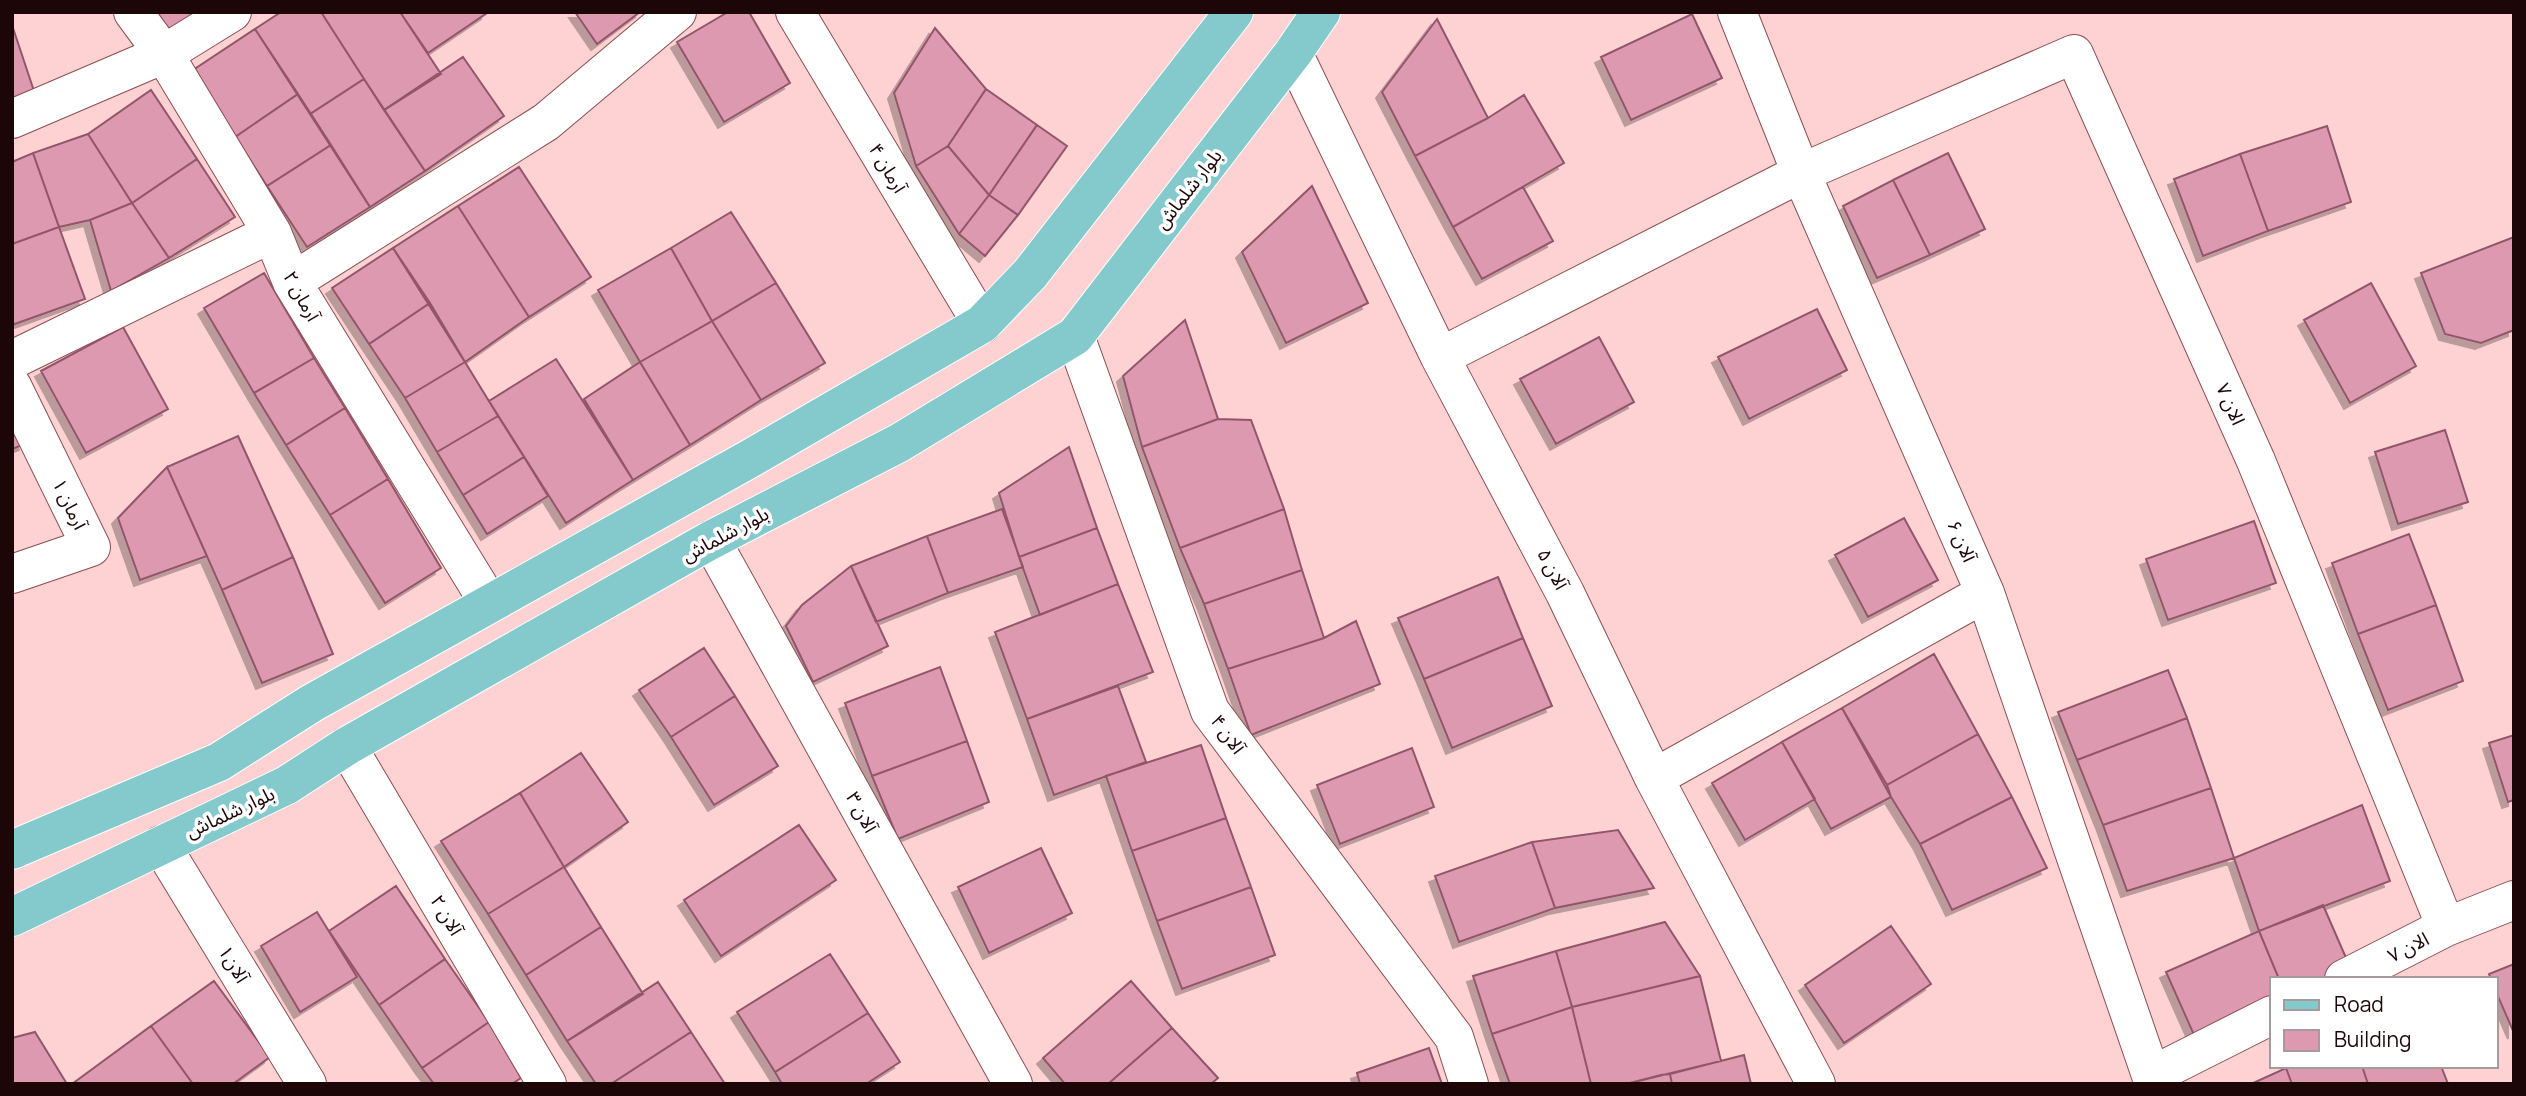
<svg xmlns="http://www.w3.org/2000/svg" width="2526" height="1096" viewBox="0 0 2526 1096" font-family="Manrope,'Noto Sans Arabic',sans-serif">
  <style>
    .building { fill: #dc99af; stroke: #92556b; stroke-width: 2; filter: url(#shadow) }
    .lines { fill: none; stroke-linecap: round; stroke-linejoin: round }
    .minor-casing { stroke: #8d4e51; stroke-width: 40 }
    .major-casing { stroke: #fff; stroke-width: 40 }
    .minor { stroke: #fff; stroke-width: 38 }
    .major { stroke: #84cacc; stroke-width: 38 }
    .labels { text-anchor: middle; dominant-baseline: central; stroke-width: 7; stroke-linejoin: round; paint-order: stroke }
    .street-label { font-size: 19px; fill: #1d0608; stroke: #fff }
  </style>
  <defs>
    <filter id="shadow"><feDropShadow dx="-6" dy="6" stdDeviation="0" flood-color="#0004"/></filter>
  </defs>
  <rect width="100%" height="100%" fill="#fed2d2"/>
  <!-- building -->
  <path class="building" d="M 149,12 L 198,12 L 166,35 Z
    M 281,12 L 321,12 L 364,79 L 310,114 L 255,29 Z
    M 321,12 L 400,12 L 441,74 L 384,110 Z
    M 400,12 L 486,12 L 487,13 L 428,53 Z
    M 575,12 L 640,12 L 597,44 Z
    M 728,12 L 749,12 L 790,83 L 724,122 L 677,42 Z
    M 1692,14 L 1722,78 L 1631,120 L 1601,57 Z
    M 1437,19 L 1488,118 L 1415,156 L 1382,92 Z
    M 12,25 L 34,91 L 12,98 Z
    M 935,28 L 986,89 L 948,146 L 916,166 L 894,93 Z
    M 255,29 L 298,94 L 235,137 L 190,72 Z
    M 463,57 L 504,116 L 425,171 L 384,110 Z
    M 364,79 L 425,171 L 370,207 L 310,114 Z
    M 986,89 L 1037,125 L 989,195 L 948,146 Z
    M 151,90 L 197,159 L 132,203 L 88,134 Z
    M 298,94 L 331,145 L 267,186 L 235,137 Z
    M 1524,95 L 1564,163 L 1453,227 L 1415,156 L 1488,118 Z
    M 1037,125 L 1067,146 L 1018,215 L 989,195 Z
    M 2327,126 L 2351,202 L 2268,231 L 2240,154 Z
    M 88,134 L 132,203 L 90,220 L 59,227 L 33,153 Z
    M 331,145 L 370,207 L 307,247 L 267,186 Z
    M 948,146 L 989,195 L 959,234 L 916,166 Z
    M 33,153 L 59,227 L 12,244 L 12,162 Z
    M 1948,153 L 1985,229 L 1930,255 L 1893,180 Z
    M 2240,154 L 2268,231 L 2203,256 L 2174,179 Z
    M 197,159 L 235,217 L 169,258 L 132,203 Z
    M 519,167 L 591,277 L 529,317 L 458,206 Z
    M 1893,180 L 1930,255 L 1877,278 L 1843,206 Z
    M 1312,186 L 1368,303 L 1286,343 L 1242,252 Z
    M 1523,187 L 1553,241 L 1482,279 L 1453,227 Z
    M 989,195 L 1018,215 L 985,256 L 959,234 Z
    M 132,203 L 169,258 L 111,291 L 90,220 Z
    M 458,206 L 529,317 L 465,362 L 393,248 Z
    M 731,212 L 776,283 L 712,321 L 671,248 Z
    M 59,227 L 85,299 L 12,325 L 12,244 Z
    M 2514,237 L 2514,330 L 2481,343 L 2445,334 L 2421,273 Z
    M 393,248 L 430,303 L 369,344 L 332,288 Z
    M 671,248 L 712,321 L 640,362 L 598,290 Z
    M 264,273 L 314,358 L 254,393 L 204,308 Z
    M 776,283 L 825,363 L 761,400 L 712,321 Z
    M 2371,283 L 2416,366 L 2350,403 L 2304,320 Z
    M 430,303 L 465,362 L 405,398 L 369,344 Z
    M 1817,309 L 1847,370 L 1749,419 L 1718,357 Z
    M 1185,320 L 1218,419 L 1142,447 L 1123,376 Z
    M 712,321 L 761,400 L 690,445 L 640,362 Z
    M 123,327 L 168,409 L 86,453 L 41,371 Z
    M 1599,337 L 1634,402 L 1556,444 L 1520,379 Z
    M 314,358 L 345,408 L 286,445 L 254,393 Z
    M 556,359 L 633,480 L 566,523 L 489,401 Z
    M 465,362 L 498,416 L 437,452 L 405,398 Z
    M 640,362 L 690,445 L 633,480 L 584,399 Z
    M 345,408 L 388,479 L 330,515 L 286,445 Z
    M 12,411 L 25,444 L 12,449 Z
    M 498,416 L 524,457 L 463,495 L 437,452 Z
    M 1218,419 L 1251,420 L 1284,509 L 1180,548 L 1142,447 Z
    M 2445,430 L 2468,502 L 2398,524 L 2375,452 Z
    M 238,436 L 293,557 L 222,590 L 167,467 Z
    M 1069,447 L 1097,528 L 1019,557 L 999,493 Z
    M 524,457 L 548,496 L 487,534 L 463,495 Z
    M 167,467 L 207,556 L 140,580 L 118,518 Z
    M 388,479 L 441,568 L 385,603 L 330,515 Z
    M 1002,509 L 1023,567 L 948,593 L 927,536 Z
    M 1284,509 L 1302,570 L 1204,604 L 1180,548 Z
    M 1904,518 L 1938,580 L 1868,617 L 1835,555 Z
    M 2254,521 L 2276,583 L 2168,620 L 2146,559 Z
    M 1097,528 L 1118,584 L 1040,615 L 1019,557 Z
    M 2409,534 L 2436,605 L 2358,634 L 2332,563 Z
    M 927,536 L 948,593 L 876,622 L 851,566 Z
    M 293,557 L 333,654 L 262,683 L 222,590 Z
    M 851,566 L 888,646 L 813,682 L 786,626 L 802,605 Z
    M 1302,570 L 1324,638 L 1228,669 L 1204,604 Z
    M 1498,577 L 1523,638 L 1424,679 L 1398,618 Z
    M 1118,584 L 1153,672 L 1027,719 L 995,632 Z
    M 2436,605 L 2463,681 L 2388,710 L 2358,634 Z
    M 1356,621 L 1380,684 L 1251,735 L 1228,669 L 1324,638 Z
    M 1523,638 L 1552,706 L 1452,748 L 1424,679 Z
    M 704,648 L 735,696 L 671,737 L 639,690 Z
    M 1934,654 L 1978,734 L 1887,785 L 1842,708 Z
    M 940,667 L 967,741 L 872,776 L 845,703 Z
    M 2168,670 L 2187,718 L 2077,760 L 2058,712 Z
    M 1118,686 L 1146,762 L 1054,795 L 1027,719 Z
    M 735,696 L 778,766 L 714,805 L 671,737 Z
    M 1842,708 L 1891,797 L 1831,829 L 1782,742 Z
    M 2187,718 L 2211,788 L 2103,825 L 2077,760 Z
    M 1978,734 L 2012,797 L 1920,844 L 1891,797 L 1887,785 Z
    M 2514,735 L 2514,800 L 2508,802 L 2489,743 Z
    M 967,741 L 989,802 L 898,839 L 872,776 Z
    M 1782,742 L 1815,799 L 1745,840 L 1712,783 Z
    M 1201,745 L 1226,818 L 1132,851 L 1106,776 Z
    M 1412,748 L 1434,807 L 1340,844 L 1317,785 Z
    M 581,753 L 628,822 L 564,867 L 520,793 Z
    M 2211,788 L 2234,858 L 2127,891 L 2103,825 Z
    M 520,793 L 564,867 L 488,914 L 441,841 Z
    M 2012,797 L 2047,868 L 1952,910 L 1920,844 Z
    M 2362,805 L 2390,881 L 2259,931 L 2234,858 Z
    M 1226,818 L 1251,887 L 1157,921 L 1132,851 Z
    M 799,825 L 836,880 L 721,956 L 684,900 Z
    M 1618,830 L 1654,888 L 1555,908 L 1532,842 Z
    M 1532,842 L 1555,908 L 1459,942 L 1435,876 Z
    M 1041,848 L 1072,913 L 989,953 L 958,887 Z
    M 564,867 L 601,927 L 526,975 L 488,914 Z
    M 396,886 L 445,959 L 379,1005 L 329,931 Z
    M 1251,887 L 1275,955 L 1182,989 L 1157,921 Z
    M 2323,905 L 2350,967 L 2322,979 L 2279,979 L 2259,931 Z
    M 317,912 L 357,977 L 300,1012 L 261,946 Z
    M 1665,922 L 1700,976 L 1572,1007 L 1556,951 Z
    M 1891,926 L 1931,984 L 1844,1043 L 1805,985 Z
    M 601,927 L 643,994 L 567,1041 L 526,975 Z
    M 2259,931 L 2279,979 L 2272,979 L 2272,1000 L 2194,1035 L 2166,972 Z
    M 1556,951 L 1572,1007 L 1492,1034 L 1473,976 Z
    M 830,954 L 868,1013 L 775,1072 L 737,1012 Z
    M 445,959 L 489,1022 L 422,1068 L 379,1005 Z
    M 2514,964 L 2514,1033 L 2496,992 L 2496,979 L 2491,979 L 2489,974 Z
    M 1700,976 L 1721,1061 L 1626,1084 L 1591,1084 L 1572,1007 Z
    M 214,981 L 270,1057 L 233,1084 L 193,1084 L 151,1026 Z
    M 1131,981 L 1172,1028 L 1108,1084 L 1065,1084 L 1043,1058 Z
    M 658,982 L 691,1032 L 611,1084 L 596,1084 L 567,1041 Z
    M 1572,1007 L 1591,1084 L 1510,1084 L 1492,1034 Z
    M 868,1013 L 900,1062 L 866,1084 L 782,1084 L 775,1072 Z
    M 489,1022 L 521,1078 L 512,1084 L 434,1084 L 422,1068 Z
    M 151,1026 L 193,1084 L 72,1084 Z
    M 1172,1028 L 1218,1078 L 1211,1084 L 1108,1084 Z
    M 35,1032 L 67,1084 L 12,1084 L 12,1038 Z
    M 691,1032 L 725,1084 L 611,1084 Z
    M 1429,1048 L 1442,1084 L 1360,1084 L 1357,1073 Z
    M 1744,1055 L 1751,1084 L 1672,1084 L 1670,1074 Z
    M 2291,1066 L 2362,1066 L 2368,1084 L 2292,1084 L 2286,1068 Z
    M 2362,1066 L 2441,1066 L 2448,1084 L 2368,1084 Z
    M 2286,1068 L 2292,1084 L 2251,1084 Z
    M 1670,1074 L 1672,1084 L 1626,1084 L 1661,1075 Z"/>
  <g class="lines">
    <!-- minor casing -->
    <g class="minor-casing">
      <path id="minor" d="M 232,12 L 164,54 L 272,233
        M 795,12 L 982,324
        M 1737,12 L 1801,173 L 1985,593 L 2154,1084
        M 1293,53 L 1440,357 L 1565,593 L 1654,778 L 1816,1084
        M 12,119 L 164,54 L 133,12
        M 292,282 L 546,122 L 677,12
        M 1075,336 L 1210,711 L 1454,1037 L 1469,1084
        M 1440,357 L 1801,173 L 2074,54 L 2256,461 L 2446,927 L 2344,979
        M 12,360 L 272,233 L 292,282 L 489,603
        M 12,386 L 91,547 L 12,574
        M 711,540 L 1013,1084
        M 347,746 L 547,1084
        M 1654,778 L 1985,593
        M 161,845 L 307,1084
        M 2446,927 L 2514,900
        M 2151,1076 L 2272,1015"/>
    </g>
    <!-- major casing -->
    <g class="major-casing">
      <path id="major" d="M 12,850 L 219,762 L 312,703 L 751,458 L 982,324 L 1030,274 L 1234,12
        M 12,917 L 287,785 L 347,746 L 711,540 L 899,443 L 1075,336 L 1293,53 L 1321,12"/>
    </g>
    <!-- minor -->
    <use href="#minor" class="minor"/>
    <!-- major -->
    <use href="#major" class="major"/>
  </g>
  <g class="labels">
    <!-- street labels -->
    <g class="street-label">
      <text transform="translate(888 168) rotate(59)">آرمان ۴</text>
      <text transform="translate(1188 189) rotate(-52)">بلوار شلماش</text>
      <text transform="translate(302 296) rotate(61)">آرمان ۲</text>
      <text transform="translate(2231 404) rotate(66)">الان ۷</text>
      <text transform="translate(70 504) rotate(64)">آرمان ۱</text>
      <text transform="translate(725 534) rotate(-28)">بلوار شلماش</text>
      <text transform="translate(1962 541) rotate(66)">آلان ۶</text>
      <text transform="translate(1553 569) rotate(62)">آلان ۵</text>
      <text transform="translate(1228 734) rotate(54)">آلان ۴</text>
      <text transform="translate(230 812) rotate(-25)">بلوار شلماش</text>
      <text transform="translate(862 812) rotate(61)">آلان ۳</text>
      <text transform="translate(447 915) rotate(59)">آلان ۲</text>
      <text transform="translate(2408 947) rotate(-27)">الان ۷</text>
      <text transform="translate(234 964) rotate(59)">آلان۱</text>
    </g>
  </g>
  <!-- border -->
  <rect width="2526" height="1096" fill="none" stroke="#1d0608" stroke-width="28"/>
  <!-- legend -->
  <rect x="2270" y="977" width="228" height="91" fill="#ffffff" stroke="#a59b9c" stroke-width="2"/>
  <rect x="2284" y="1000" width="35" height="10" fill="#84cacc" stroke="#a59b9c" stroke-width="2"/>
  <text x="2334" y="1012" font-size="21" fill="#1d0608">Road</text>
  <rect x="2284" y="1030" width="35" height="21" fill="#dc99af" stroke="#a59b9c" stroke-width="2"/>
  <text x="2334" y="1047" font-size="21" fill="#1d0608">Building</text>
</svg>
